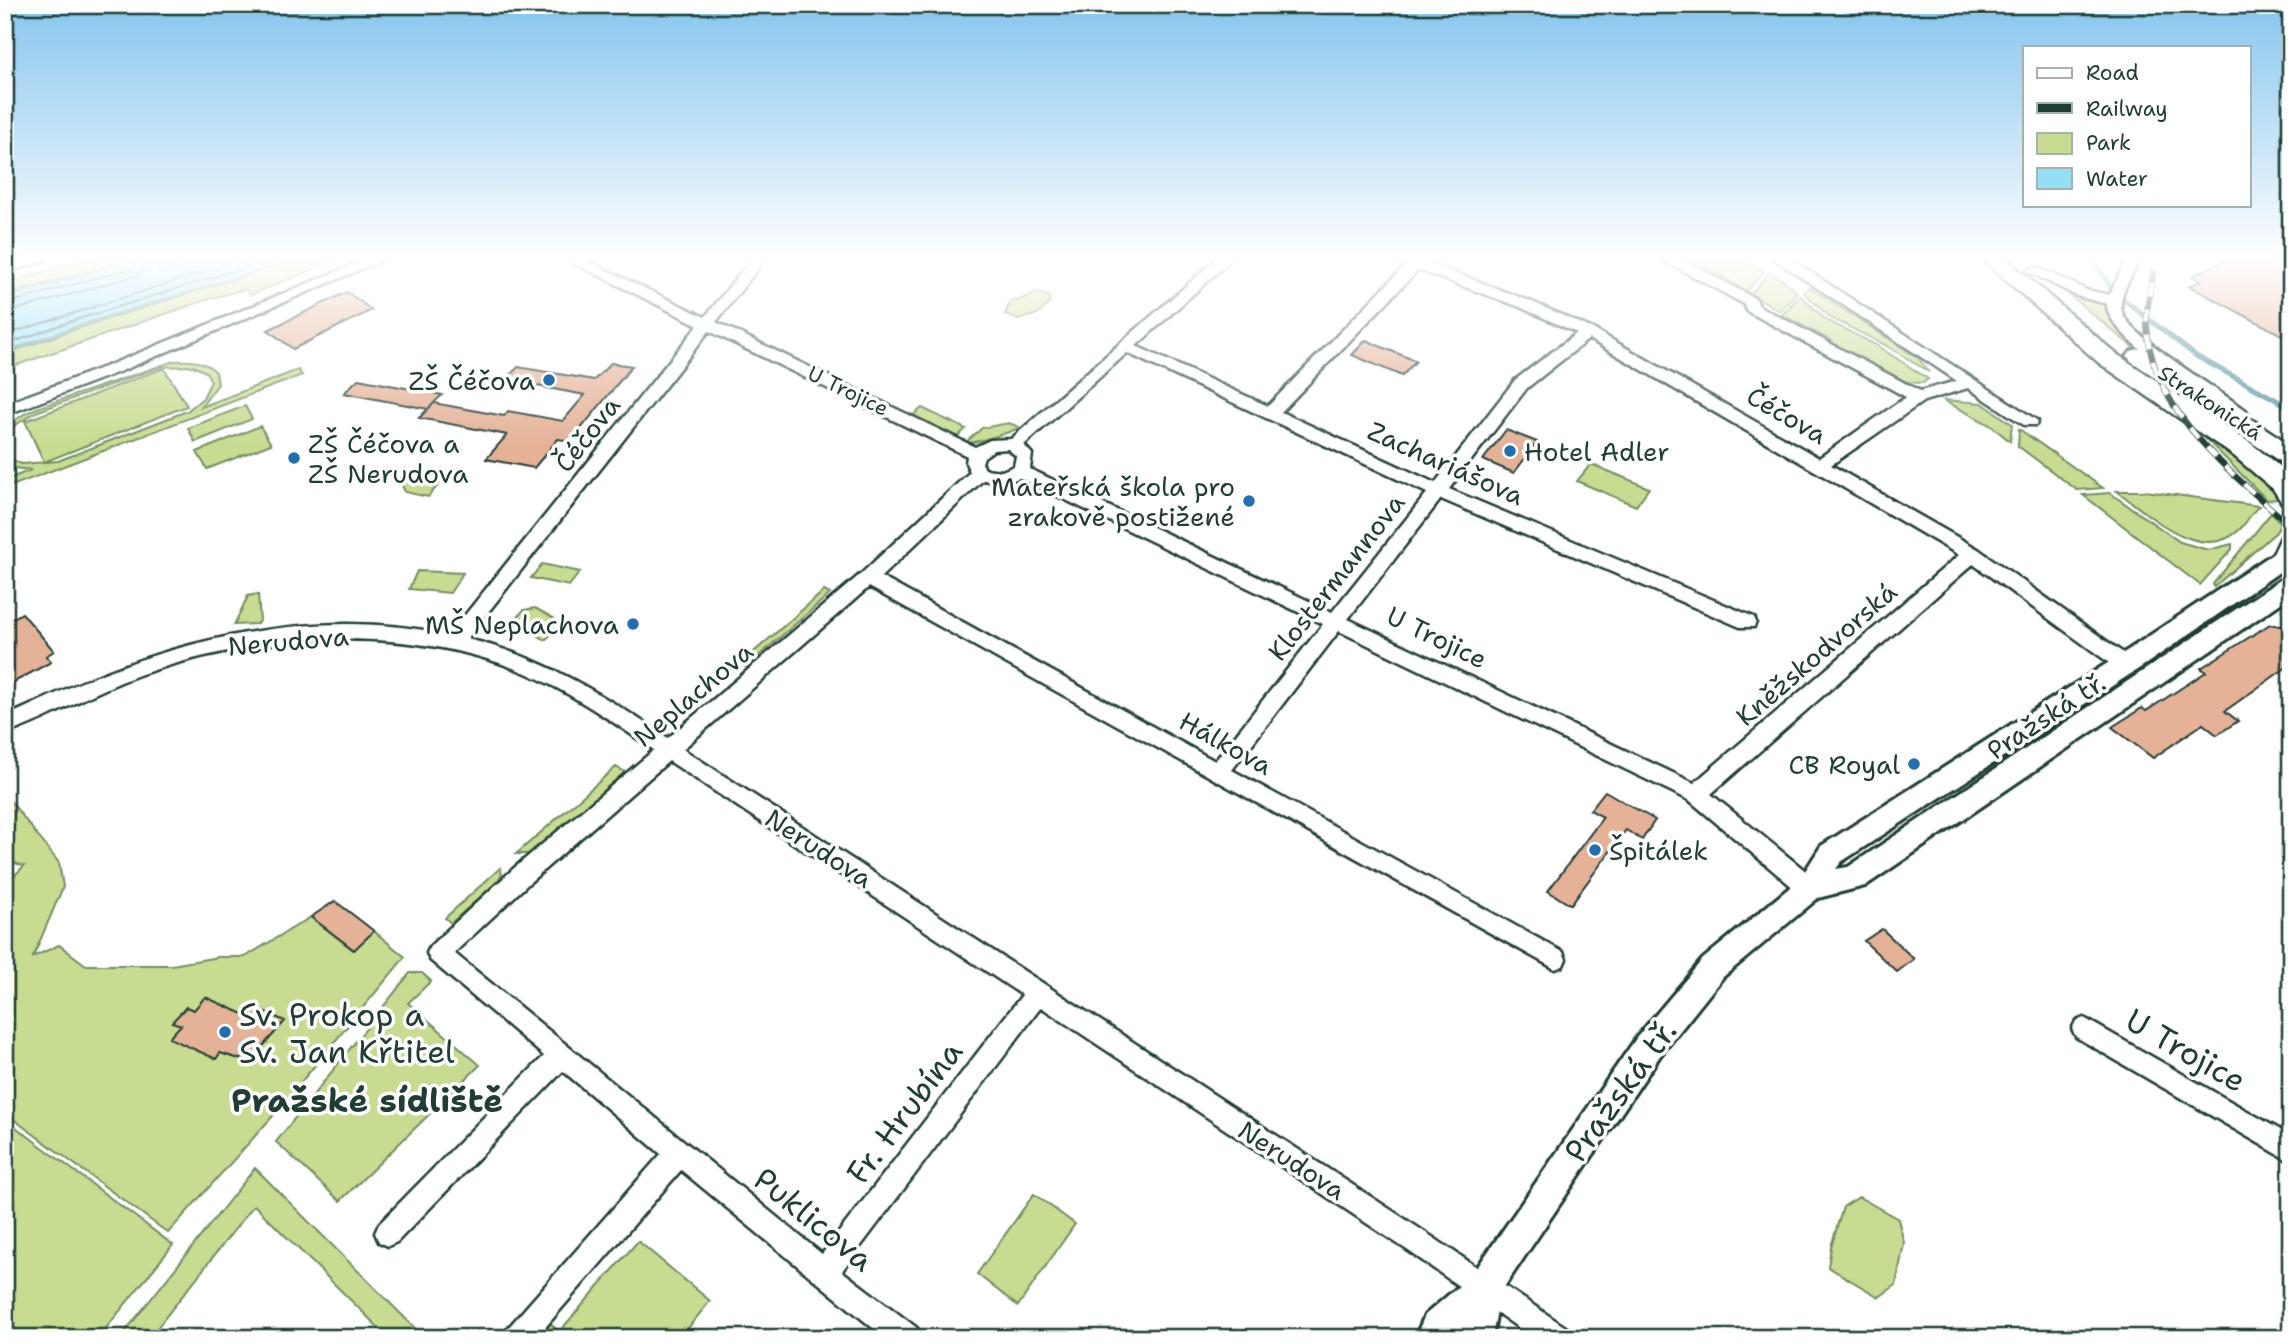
<svg xmlns="http://www.w3.org/2000/svg" width="2296" height="1343" viewBox="0 0 2296 1343" font-family="'Shantell Sans',sans-serif">
  <style>
    .green { fill: #c7dc91; stroke: #738c62; stroke-width: 2 }
    .water { fill: #94def6; stroke: #659ea8; stroke-width: 2 }
    .lines { fill: none; stroke-linecap: round; stroke-linejoin: round }
    .shore { stroke: #4e7d82; stroke-width: 2 }
    .stream { stroke: #659ea8; stroke-width: 5 }
    .building { fill: #e5b297; stroke: #1f3d34; stroke-width: 2 }
    .minor-casing { stroke: #1f3d34; stroke-width: 5 }
    .tertiary-casing { stroke: #1f3d34; stroke-width: 6 }
    .secondary-casing { stroke: #1f3d34; stroke-width: 6 }
    .primary-casing { stroke: #1f3d34; stroke-width: 5 }
    .minor { fill: #fff; fill-rule: evenodd }
    .tertiary { fill: #fff; fill-rule: evenodd }
    .secondary { fill: #fff; fill-rule: evenodd }
    .primary { fill: #fff; fill-rule: evenodd }
    .rail-casing { stroke: #1f3d34; stroke-width: 6 }
    .rail { stroke: #fff; stroke-width: 4.5; stroke-dasharray: 13; stroke-linecap: butt }
    .poi-dot { fill: #1f6fb2; stroke: #fff; stroke-width: 2.5 }
    .labels { text-anchor: middle; dominant-baseline: central; stroke-width: 7; stroke-linejoin: round; paint-order: stroke }
    .far-street-label { font-size: 21px; fill: #1f3d34; stroke: #fff }
    .poi-label { font-size: 26px; fill: #1f3d34; stroke: #fff; text-anchor: end }
    .street-label { font-size: 26px; fill: #1f3d34; stroke: #fff }
    .near-poi-label { font-size: 32px; fill: #1f3d34; stroke: #fff; text-anchor: start }
    .near-street-label { font-size: 32px; fill: #1f3d34; stroke: #fff }
    .near-neighbourhood-label { font-size: 33px; font-weight: bold; fill: #1f3d34; stroke: #fff }
  </style>
  <rect width="100%" height="100%" fill="#fff"/>
  <filter id="ink" filterUnits="userSpaceOnUse"><feTurbulence type="fractalNoise" baseFrequency=".0143" numOctaves="2"/><feDisplacementMap in="SourceGraphic" scale="14" xChannelSelector="R" yChannelSelector="G"/><feConvolveMatrix kernelMatrix="1 2 1 2 8 2 1 2 1" color-interpolation-filters="sRGB"/></filter>
  <g filter="url(#ink)">
    <!-- green -->
    <path class="green" d="M 89,257 L 138,257 L 5,296 L 5,284 Z
      M 304,257 L 344,257 L 250,295 L 246,289 L 212,298 L 5,369 L 5,354 L 72,330 Z
      M 1689,257 L 1738,258 L 1765,271 L 1746,291 Z
      M 1769,273 L 1783,280 L 1797,292 L 1780,311 L 1751,294 Z
      M 2056,284 L 2081,299 L 2111,306 L 2109,315 L 2119,328 L 2240,418 L 2142,355 Z
      M 1809,287 L 1918,358 L 1929,372 L 1885,345 L 1831,318 L 1803,292 Z
      M 1036,292 L 1049,297 L 1050,302 L 1040,313 L 1019,320 L 1005,314 L 1011,300 L 1018,301 Z
      M 1800,295 L 1826,320 L 1876,345 L 1928,379 L 1923,383 L 1901,382 L 1841,353 L 1832,341 L 1782,315 Z
      M 174,361 C 190,360 204,360 216,372 L 218,384 L 201,407 L 298,370 L 302,375 L 9,487 L 6,480 L 31,470 L 5,467 L 5,457 L 22,464 L 58,461 L 187,411 L 203,398 L 211,381 L 206,372 L 193,366 L 160,367 L 36,412 L 14,426 L 5,437 L 5,428 L 24,414 L 37,408 Z
      M 164,368 L 187,406 L 44,462 L 25,421 Z
      M 1943,400 L 1982,403 L 2012,424 L 2010,441 L 1990,425 Z
      M 245,406 L 252,419 L 195,442 L 188,428 Z
      M 922,408 L 966,429 L 957,437 L 913,415 Z
      M 1009,423 L 1019,427 C 1014,432 971,444 965,443 L 982,428 Z
      M 260,426 L 271,444 L 207,469 L 197,452 Z
      M 2019,429 L 2103,488 L 2077,490 L 2018,446 Z
      M 2199,432 L 2222,446 L 2274,489 L 2278,499 L 2267,500 Z
      M 1591,464 L 1649,488 L 1636,506 L 1577,481 Z
      M 407,474 L 423,477 L 422,479 L 440,483 L 428,497 L 405,492 L 400,481 Z
      M 2117,491 L 2145,491 L 2259,506 C 2252,512 2248,520 2242,527 C 2204,568 2148,514 2117,491 Z
      M 2110,493 L 2180,542 L 2208,550 L 2232,544 L 2232,549 L 2200,585 L 2083,495 Z
      M 2271,513 L 2281,523 L 2276,532 L 2214,587 L 2213,584 Z
      M 542,564 L 580,572 L 569,586 L 531,578 Z
      M 417,571 L 463,573 L 450,593 L 409,589 Z
      M 824,591 L 830,594 L 746,667 L 740,664 Z
      M 258,594 L 260,621 L 256,624 L 234,625 L 248,596 Z
      M 535,608 L 555,619 L 559,627 L 545,640 L 514,620 L 524,610 Z
      M 616,767 L 625,772 L 532,854 L 516,854 Z
      M 5,794 L 59,863 L 63,887 L 33,957 L 59,945 L 86,965 L 172,965 L 218,957 L 245,957 L 311,917 L 353,950 L 374,931 L 405,957 L 272,1117 L 168,1233 L 5,1113 L 5,885 L 24,866 L 5,860 Z
      M 500,868 L 502,874 L 498,881 L 451,923 L 445,918 Z
      M 410,973 L 422,973 L 431,981 L 408,1003 L 480,1065 L 340,1201 L 276,1142 Z
      M 5,1119 L 173,1245 L 98,1338 L 5,1338 Z
      M 255,1168 L 425,1338 L 389,1338 L 254,1205 L 149,1338 L 120,1338 Z
      M 1034,1194 L 1075,1224 L 1018,1306 L 977,1274 Z
      M 1859,1197 L 1898,1219 L 1904,1243 L 1896,1285 L 1879,1297 L 1828,1267 L 1831,1247 L 1843,1207 Z
      M 638,1241 L 710,1301 L 680,1338 L 535,1338 L 549,1322 L 559,1332 Z"/>
    <!-- water -->
    <path class="water" d="M 143,257 L 301,257 L 71,328 L 5,352 L 5,298 Z"/>
    <g class="lines">
      <!-- shore -->
      <path class="shore" d="M 160,257 L 158,270 L 161,273 L 216,257
        M 5,304 L 135,267 L 140,257
        M 5,313 L 138,275 L 147,267 L 149,257
        M 5,335 L 251,257
        M 5,345 L 69,322 L 279,257"/>
      <!-- stream -->
      <path class="stream" d="M 2091,257 L 2114,292 L 2196,356 L 2291,408"/>
    </g>
    <!-- building -->
    <path class="building" d="M 2232,257 L 2291,257 L 2291,340 L 2189,286 L 2201,281 L 2192,276 Z
      M 347,292 L 372,310 L 293,349 L 268,330 Z
      M 1366,340 L 1377,345 L 1416,361 L 1402,376 L 1352,355 Z
      M 611,363 L 632,366 L 571,441 L 558,439 L 534,468 L 486,459 L 507,435 L 419,418 L 434,403 L 504,416 L 508,411 L 563,421 L 585,395 L 505,380 L 518,367 L 594,380 Z
      M 358,379 L 442,395 L 428,409 L 344,393 Z
      M 1506,430 L 1537,442 L 1514,473 L 1483,460 Z
      M 22,613 L 54,651 L 46,656 L 51,662 L 5,687 L 5,623 Z
      M 2270,624 L 2285,627 L 2291,632 L 2291,664 L 2225,711 L 2238,721 L 2217,735 L 2203,724 L 2153,758 L 2112,727 L 2142,708 L 2146,711 L 2206,672 L 2201,668 Z
      M 1605,791 L 1655,820 L 1642,840 L 1626,830 L 1571,904 L 1567,903 L 1548,891 L 1603,817 L 1590,810 Z
      M 335,901 L 374,931 L 354,950 L 311,917 Z
      M 1882,929 L 1914,959 L 1897,972 L 1864,941 Z
      M 205,997 L 248,1016 L 255,1008 L 285,1021 L 249,1062 L 220,1053 L 216,1059 L 169,1038 L 181,1025 L 172,1022 L 186,1007 L 194,1010 Z"/>
    <g class="lines">
      <!-- minor casing -->
      <g class="minor-casing">
        <path id="minor" d="M 372,257 L 390,257 L 119,372 L 5,415 L 5,404 L 107,366 Z
          M 562,257 L 579,257 L 705,317 L 753,257 L 767,257 L 716,322 L 975,447 L 990,440 L 1011,439 L 1219,257 L 1234,257 L 1136,346 L 1268,406 L 1406,265 L 1392,260 L 1390,257 L 1421,260 L 1530,301 L 1593,329 L 1819,458 L 1906,397 L 1747,311 L 1744,304 L 1663,260 L 1661,257 L 1678,257 L 1756,299 L 1759,306 L 1920,391 L 1957,381 L 1771,257 L 1787,257 L 2038,421 L 2036,425 L 2024,425 L 1968,388 L 1924,401 L 1831,465 L 1978,549 L 2133,660 L 2136,665 L 2133,670 L 2126,672 L 2119,670 L 1973,564 L 1711,794 L 1818,881 L 1821,888 L 1818,895 L 1810,898 L 1802,895 L 1689,800 L 1339,631 L 1232,770 L 1563,952 L 1566,959 L 1563,966 L 1555,969 L 869,587 L 683,749 L 1428,1234 L 1567,1328 L 1571,1338 L 1533,1338 L 1410,1252 L 1041,1007 L 842,1271 L 917,1328 L 921,1338 L 885,1338 L 681,1170 L 536,1338 L 504,1338 L 508,1328 L 661,1154 L 563,1071 L 397,1242 L 388,1246 L 379,1242 L 375,1233 L 379,1224 L 544,1056 L 430,960 L 427,953 L 430,946 L 513,869 L 654,750 C 613,722 572,693 526,673 C 406,623 263,633 142,674 C 95,690 52,718 5,734 L 5,717 C 44,699 83,680 123,666 C 224,629 344,611 449,635 L 698,325 ZM 1418,270 L 1520,307 L 1577,333 L 1515,380 L 1435,483 L 1281,412 ZM 709,331 L 967,456 L 966,463 L 970,472 L 862,573 L 668,738 C 605,696 542,656 467,639 ZM 1589,339 L 1959,555 L 1694,783 L 1348,619 L 1441,499 L 1740,627 L 1754,627 L 1756,622 L 1754,617 L 1449,489 L 1527,388 ZM 1127,353 L 1427,493 L 1332,612 L 1030,469 L 1032,454 L 1024,445 ZM 1008,449 L 1016,456 L 1014,466 L 1002,471 L 985,469 L 982,463 L 984,457 L 994,450 ZM 1020,478 L 1323,624 L 1215,761 L 881,577 L 983,480 L 1002,483 ZM 669,761 L 1022,995 L 822,1254 L 454,953 L 529,883 Z
          M 2128,257 L 2142,257 C 2134,271 2117,295 2122,312 C 2128,335 2223,393 2246,410 L 2248,414 L 2246,418 L 2234,418 C 2207,397 2105,336 2107,304 L 2077,296 L 2027,271 L 2034,267 L 2039,268 L 2087,290 L 2109,295 Z
          M 2084,1018 L 2291,1136 L 2291,1162 L 2076,1037 L 2072,1029 L 2076,1021 Z"/>
      </g>
      <!-- tertiary casing -->
      <g class="tertiary-casing">
        <path id="tertiary" d="M 2291,545 L 2291,564 L 2146,664 L 1841,862 L 1836,869 L 1848,867 L 2283,578 L 2291,576 L 2291,596 L 1865,886 L 1818,898 L 1723,977 L 1659,1057 L 1500,1293 L 1492,1338 L 1458,1338 L 1459,1331 L 1451,1338 L 1415,1338 L 1425,1315 L 1472,1275 L 1637,1037 L 1703,959 L 1800,879 L 1821,846 L 2128,650 L 2283,547 Z"/>
      </g>
      <!-- secondary casing -->
      <g class="secondary-casing">
        <path id="secondary" d="M 16,257 L 45,257 L 42,261 L 5,272 L 5,260 Z"/>
      </g>
      <!-- primary casing -->
      <g class="primary-casing">
        <path id="primary" d="M 1980,257 L 2004,257 L 2115,353 L 2252,444 L 2291,476 L 2291,506 L 2282,503 L 2273,489 L 2234,456 L 2099,363 Z
          M 2139,349 L 2147,351 L 2291,445 L 2291,466 L 2282,463 L 2131,361 L 2127,356 L 2131,351 Z
          M 2291,534 L 2291,565 L 2276,563 L 2272,556 L 2281,537 Z"/>
      </g>
      <!-- minor -->
      <use href="#minor" class="minor"/>
      <!-- tertiary -->
      <use href="#tertiary" class="tertiary"/>
      <!-- secondary -->
      <use href="#secondary" class="secondary"/>
      <!-- primary -->
      <use href="#primary" class="primary"/>
      <!-- rail casing -->
      <g class="rail-casing">
        <path id="rail" d="M 2155,257 C 2154,280 2145,303 2147,326 C 2151,412 2233,474 2291,526"/>
      </g>
      <!-- rail -->
      <use href="#rail" class="rail"/>
    </g>
  </g>
  <!-- sky -->
  <linearGradient id="sky" x2="0" y2="1"><stop stop-color="#86c5ee"/><stop offset="0.58" stop-color="#fff"/><stop offset="1" stop-color="#fff" stop-opacity="0"/></linearGradient>
  <rect width="2296" height="445" fill="url(#sky)"/>
  <!-- markers -->
  <g class="poi-dot">
    <circle cx="549" cy="380" r="7"/>
    <circle cx="1510" cy="451" r="7"/>
    <circle cx="294" cy="458" r="7"/>
    <circle cx="1249" cy="501" r="7"/>
    <circle cx="633" cy="624" r="7"/>
    <circle cx="1914" cy="764" r="7"/>
    <circle cx="1595" cy="850" r="7"/>
    <circle cx="225" cy="1032" r="7"/>
  </g>
  <g class="labels">
    <!-- far-street labels -->
    <g class="far-street-label">
      <text transform="translate(848 391) rotate(26)">U Trojice</text>
      <text transform="translate(2210 403) rotate(33)">Strakonická</text>
    </g>
    <!-- poi labels -->
    <g class="poi-label">
      <text x="535" y="380">ZŠ Čéčova</text>
      <text x="308" y="443" text-anchor="start">ZŠ Čéčova a<tspan x="308" dy="30">ZŠ Nerudova</tspan></text>
      <text x="1524" y="451" text-anchor="start">Hotel Adler</text>
      <text x="1235" y="486">Mateřská škola pro<tspan x="1235" dy="30">zrakově postižené</tspan></text>
      <text x="619" y="624">MŠ Neplachova</text>
      <text x="1900" y="764">CB Royal</text>
      <text x="1609" y="850" text-anchor="start">Špitálek</text>
    </g>
    <!-- street labels -->
    <g class="street-label">
      <text transform="translate(1787 415) rotate(30)">Čéčova</text>
      <text transform="translate(587 434) rotate(-52)">Čéčova</text>
      <text transform="translate(1446 463) rotate(24)">Zachariášova</text>
      <text transform="translate(1336 577) rotate(-52)">Klostermannova</text>
      <text transform="translate(1437 637) rotate(26)">U Trojice</text>
      <text transform="translate(288 641) rotate(-5)">Nerudova</text>
      <text transform="translate(1816 654) rotate(-41)">Kněžskodvorská</text>
      <text transform="translate(693 694) rotate(-40)">Neplachova</text>
      <text transform="translate(2046 716) rotate(-33)">Pražská tř.</text>
      <text transform="translate(1226 743) rotate(29)">Hálkova</text>
      <text transform="translate(819 848) rotate(33)">Nerudova</text>
      <text transform="translate(1292 1160) rotate(33)">Nerudova</text>
    </g>
    <!-- near-poi labels -->
    <g class="near-poi-label">
      <text x="239" y="1014">Sv. Prokop a<tspan x="239" dy="37">Sv. Jan Křtitel</tspan></text>
    </g>
    <!-- near-street labels -->
    <g class="near-street-label">
      <text transform="translate(2186 1050) rotate(30)">U Trojice</text>
      <text transform="translate(1620 1091) rotate(-54)">Pražská tř.</text>
      <text transform="translate(904 1112) rotate(-53)">Fr. Hrubína</text>
      <text transform="translate(814 1219) rotate(39)">Puklicova</text>
    </g>
    <!-- near-neighbourhood labels -->
    <g class="near-neighbourhood-label">
      <text x="367" y="1100">Pražské sídliště</text>
    </g>
  </g>
  <!-- margin -->
  <rect width="2296" height="1343" fill="none" stroke="#fff" stroke-width="28"/>
  <rect x="14" y="14" width="2268" height="1315" fill="none" stroke="#1f3d34" stroke-width="2.5" filter="url(#ink)"/>
  <!-- legend -->
  <rect x="2023" y="46" width="228" height="161" fill="#ffffff" stroke="#a5b1ae" stroke-width="2"/>
  <rect x="2037" y="68" width="35" height="10" fill="#ffffff" stroke="#a5b1ae" stroke-width="2"/>
  <text x="2086" y="80" font-size="21" fill="#1f3d34">Road</text>
  <rect x="2037" y="103" width="35" height="10" fill="#1f3d34" stroke="#a5b1ae" stroke-width="2"/>
  <text x="2086" y="116" font-size="21" fill="#1f3d34">Railway</text>
  <rect x="2037" y="133" width="35" height="21" fill="#c7dc91" stroke="#a5b1ae" stroke-width="2"/>
  <text x="2086" y="150" font-size="21" fill="#1f3d34">Park</text>
  <rect x="2037" y="168" width="35" height="21" fill="#94def6" stroke="#a5b1ae" stroke-width="2"/>
  <text x="2086" y="186" font-size="21" fill="#1f3d34">Water</text>
</svg>
